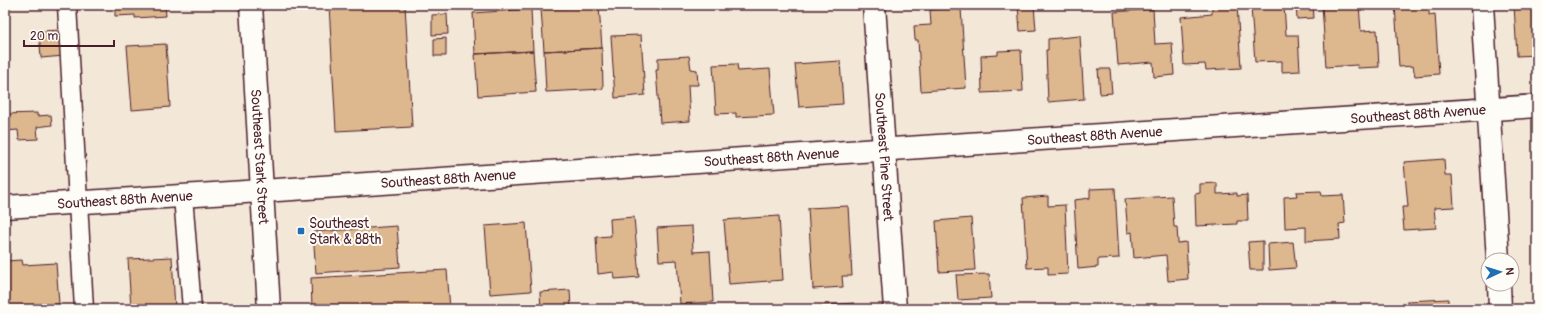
<svg xmlns="http://www.w3.org/2000/svg" width="1542" height="314" viewBox="0 0 1542 314" font-family="Pangolin,sans-serif">
  <style>
    .building { fill: #ddb78e; stroke: #4a1f2b }
    .lines { fill: none; stroke-linecap: round; stroke-linejoin: round }
    .service-casing { stroke: #4a1f2b; stroke-width: 21 }
    .minor-casing { stroke: #4a1f2b; stroke-width: 25 }
    .secondary-casing { stroke: #4a1f2b; stroke-width: 25 }
    .service { stroke: #fdfcf7; stroke-width: 18 }
    .minor { stroke: #fdfcf7; stroke-width: 22 }
    .secondary { stroke: #fdfcf7; stroke-width: 22 }
    .poi-dot { fill: #1f6fb2; stroke: #fdfcf7; stroke-width: 1.5 }
    .labels { text-anchor: middle; dominant-baseline: central; stroke-width: 4; stroke-linejoin: round; paint-order: stroke }
    .street-label { font-size: 14px; fill: #4a1f2b; stroke: #fdfcf7 }
    .poi-label { font-size: 14px; fill: #4a1f2b; stroke: #fdfcf7; text-anchor: start }
  </style>
  <rect width="100%" height="100%" fill="#f3e7d8"/>
  <filter id="ink" filterUnits="userSpaceOnUse"><feTurbulence type="fractalNoise" baseFrequency=".025" numOctaves="2"/><feDisplacementMap in="SourceGraphic" scale="8" xChannelSelector="R" yChannelSelector="G"/><feConvolveMatrix kernelMatrix="1 2 1 2 8 2 1 2 1" color-interpolation-filters="sRGB"/></filter>
  <g filter="url(#ink)">
    <!-- building -->
    <path class="building" d="M 115,5 L 165,5 L 166,16 L 135,18 L 135,15 L 115,16 Z
      M 329,5 L 405,5 L 412,127 L 336,131 Z
      M 1018,5 L 1034,5 L 1036,30 L 1020,31 Z
      M 1212,5 L 1237,5 L 1241,68 L 1206,70 L 1205,64 L 1184,65 L 1181,17 L 1212,14 Z
      M 1284,5 L 1286,35 L 1298,35 L 1300,71 L 1282,72 L 1282,61 L 1255,62 L 1251,7 Z
      M 1296,5 L 1313,5 L 1314,18 L 1297,19 Z
      M 1322,5 L 1359,5 L 1361,31 L 1377,30 L 1379,67 L 1358,68 L 1357,65 L 1326,67 Z
      M 1395,5 L 1429,5 L 1429,15 L 1435,14 L 1439,74 L 1415,76 L 1413,66 L 1399,67 Z
      M 1514,5 L 1537,5 L 1537,55 L 1517,56 Z
      M 599,6 L 602,48 L 544,51 L 541,9 Z
      M 961,8 L 966,88 L 921,91 L 918,40 L 915,40 L 914,26 L 931,25 L 930,10 Z
      M 531,9 L 533,51 L 475,54 L 473,13 Z
      M 1153,9 L 1155,44 L 1172,43 L 1174,75 L 1154,77 L 1153,62 L 1118,65 L 1114,12 Z
      M 447,14 L 448,34 L 432,35 L 432,15 Z
      M 63,30 L 64,56 L 41,58 L 39,31 Z
      M 641,35 L 645,95 L 615,98 L 611,36 Z
      M 1080,36 L 1084,99 L 1048,102 L 1046,50 L 1048,50 L 1048,39 Z
      M 446,38 L 446,56 L 434,56 L 434,39 Z
      M 166,44 L 170,107 L 132,110 L 127,46 Z
      M 602,48 L 603,89 L 546,92 L 544,51 Z
      M 1021,50 L 1023,91 L 982,93 L 981,56 L 998,55 L 998,51 Z
      M 533,51 L 536,92 L 478,96 L 475,54 Z
      M 689,56 L 691,69 L 697,70 L 698,85 L 688,85 L 690,121 L 660,123 L 656,70 L 658,70 L 658,58 Z
      M 840,61 L 843,104 L 799,107 L 795,64 Z
      M 737,64 L 738,71 L 770,69 L 774,115 L 736,117 L 736,113 L 716,114 L 713,65 Z
      M 1098,69 L 1110,69 L 1112,93 L 1100,94 Z
      M 37,113 L 37,116 L 51,115 L 52,125 L 37,127 L 38,139 L 19,140 L 18,130 L 5,131 L 5,114 Z
      M 1444,159 L 1445,175 L 1452,175 L 1454,207 L 1434,208 L 1436,228 L 1404,230 L 1402,207 L 1408,207 L 1404,162 Z
      M 1217,183 L 1217,194 L 1237,193 L 1237,196 L 1247,195 L 1248,221 L 1237,221 L 1237,224 L 1196,226 L 1195,194 L 1200,193 L 1200,184 Z
      M 1115,188 L 1119,258 L 1098,259 L 1098,267 L 1078,269 L 1074,200 L 1090,198 L 1090,189 Z
      M 1321,191 L 1322,196 L 1343,195 L 1345,223 L 1339,224 L 1340,239 L 1306,241 L 1306,227 L 1285,228 L 1284,197 L 1297,196 L 1296,192 Z
      M 1048,196 L 1048,206 L 1065,205 L 1068,274 L 1048,275 L 1048,267 L 1027,268 L 1023,198 Z
      M 1172,196 L 1174,227 L 1177,227 L 1178,243 L 1186,242 L 1188,279 L 1168,281 L 1166,255 L 1134,258 L 1132,232 L 1128,233 L 1125,199 Z
      M 848,206 L 852,276 L 842,276 L 843,287 L 813,289 L 808,208 Z
      M 779,216 L 783,280 L 729,284 L 724,220 Z
      M 634,217 L 639,277 L 615,279 L 614,272 L 598,274 L 596,237 L 611,236 L 610,219 Z
      M 971,218 L 975,270 L 939,272 L 936,221 Z
      M 526,223 L 531,291 L 490,294 L 485,226 Z
      M 397,226 L 400,267 L 316,273 L 313,232 Z
      M 692,226 L 693,252 L 710,251 L 713,302 L 680,304 L 677,260 L 659,261 L 657,228 Z
      M 1263,241 L 1263,270 L 1250,270 L 1248,242 Z
      M 1293,242 L 1296,268 L 1269,270 L 1268,244 Z
      M 172,257 L 175,309 L 131,309 L 128,259 Z
      M 22,260 L 23,265 L 56,263 L 59,304 L 5,307 L 5,261 Z
      M 447,270 L 450,309 L 312,309 L 311,278 Z
      M 989,274 L 991,298 L 958,300 L 956,275 Z
      M 570,290 L 571,309 L 541,309 L 540,292 Z
      M 1448,299 L 1448,309 L 1408,309 L 1407,301 Z
      M 854,303 L 854,309 L 822,309 L 822,305 Z"/>
    <g class="lines">
      <!-- service casing -->
      <g class="service-casing">
        <path id="service" d="M 67,5 L 84,309
          M 183,196 L 192,309"/>
      </g>
      <!-- minor casing -->
      <g class="minor-casing">
        <g id="minor">
          <path id="s1" d="M 874,5 L 895,309"/>
          <path d="M 1482,5 L 1498,260"/>
          <path id="s2" d="M 5,207 L 262,191 L 1537,106"/>
          <path d="M 1499,284 L 1500,309"/>
        </g>
      </g>
      <!-- secondary casing -->
      <g class="secondary-casing">
        <g id="secondary">
          <path id="s3" d="M 251,5 L 269,309"/>
        </g>
      </g>
      <!-- service -->
      <use href="#service" class="service"/>
      <!-- minor -->
      <use href="#minor" class="minor"/>
      <!-- secondary -->
      <use href="#secondary" class="secondary"/>
    </g>
  </g>
  <!-- markers -->
  <rect class="poi-dot" x="297" y="227" width="8" height="8" rx="2"/>
  <g class="labels">
    <!-- street labels -->
    <g class="street-label">
      <text stroke="none"><textPath href="#s2" startOffset="1416">Southeast 88th Avenue</textPath></text>
      <text stroke="none"><textPath href="#s2" startOffset="1092">Southeast 88th Avenue</textPath></text>
      <text stroke="none"><textPath href="#s2" startOffset="768">Southeast 88th Avenue</textPath></text>
      <text stroke="none"><textPath href="#s3" startOffset="152">Southeast Stark Street</textPath></text>
      <text stroke="none"><textPath href="#s1" startOffset="152">Southeast Pine Street</textPath></text>
      <text stroke="none"><textPath href="#s2" startOffset="444">Southeast 88th Avenue</textPath></text>
      <text stroke="none"><textPath href="#s2" startOffset="120">Southeast 88th Avenue</textPath></text>
    </g>
    <!-- poi labels -->
    <g class="poi-label">
      <text x="309" y="223">Southeast<tspan x="309" dy="16">Stark &amp; 88th</tspan></text>
    </g>
  </g>
  <!-- margin -->
  <rect width="1542" height="314" fill="none" stroke="#fdfcf7" stroke-width="20"/>
  <rect x="10" y="10" width="1522" height="294" fill="none" stroke="#4a1f2b" stroke-width="1.5" filter="url(#ink)"/>
  <!-- north arrow -->
  <g transform="translate(1500 272) rotate(86)"><circle r="19" fill="#fdfcf7" stroke="#b5a4a5"/>
  <path d="M0-3L7 15L0 10L-7 15Z" fill="#1f6fb2"/>
  <text y="-6" font-size="11" font-weight="bold" text-anchor="middle" fill="#4a1f2b">N</text>
  </g>
  <!-- scale -->
  <path d="M24 40v6h90v-6" fill="none" stroke="#4a1f2b" stroke-width="2"/>
  <text x="30" y="40" font-size="12" fill="#4a1f2b" stroke="#fdfcf7" stroke-width="3" paint-order="stroke">20 m</text>
</svg>
